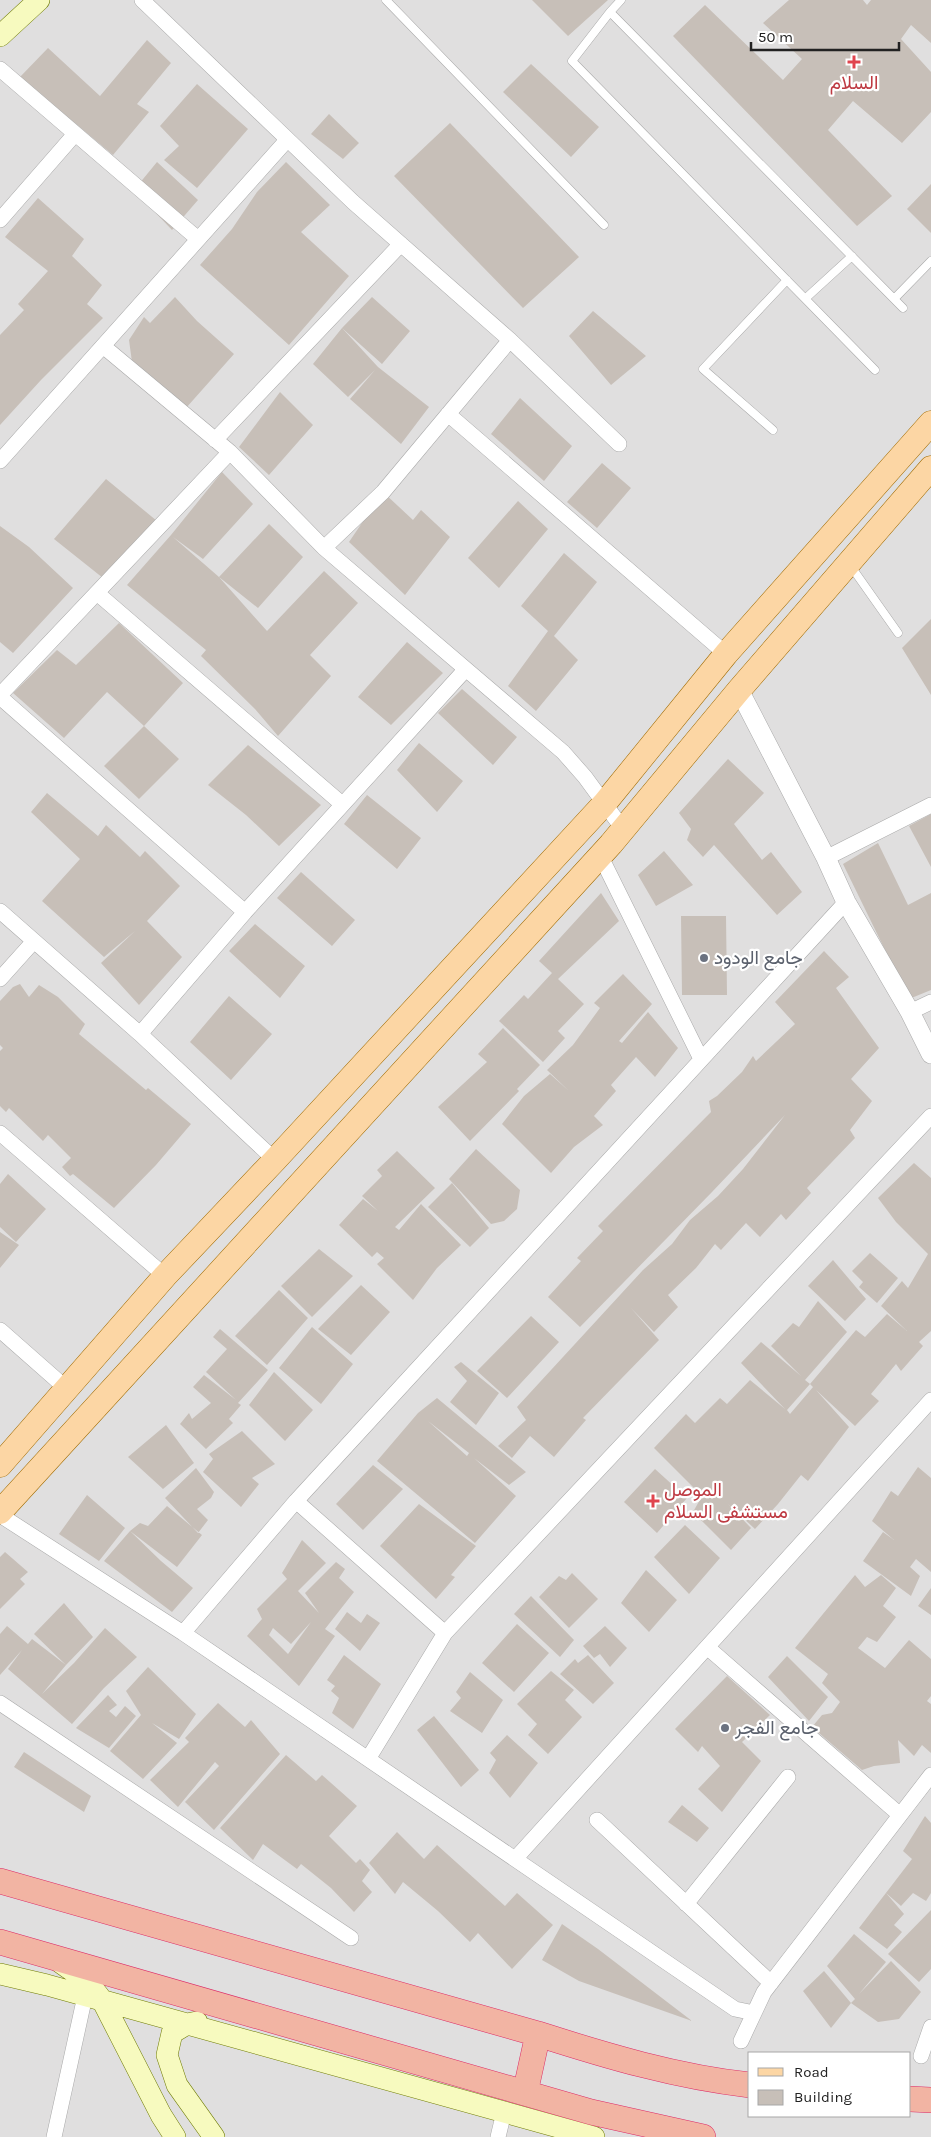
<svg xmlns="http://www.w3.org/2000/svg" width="931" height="2137" viewBox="0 0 931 2137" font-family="Karla,Vazirmatn,sans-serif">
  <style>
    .residential { fill: #e0dfdf; fill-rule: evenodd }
    .building { fill: #c7bfb8; fill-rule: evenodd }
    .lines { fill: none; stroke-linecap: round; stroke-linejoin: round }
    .service-casing { stroke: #a9a9a9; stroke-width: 9 }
    .minor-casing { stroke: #a9a9a9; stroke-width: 16 }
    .tertiary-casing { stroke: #a9a9a9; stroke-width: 20 }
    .secondary-casing { stroke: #707d05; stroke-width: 22 }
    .primary-casing { stroke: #a06b00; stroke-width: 25 }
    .trunk-casing { stroke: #dc2a67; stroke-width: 26 }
    .service { stroke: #fff; stroke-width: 8 }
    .minor { stroke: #fff; stroke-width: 15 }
    .tertiary { stroke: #fff; stroke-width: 19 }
    .secondary { stroke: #f7fabf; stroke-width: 21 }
    .primary { stroke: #fcd6a4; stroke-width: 24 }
    .trunk { stroke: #f2b4a3; stroke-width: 25 }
    .health-dot { fill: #e0444e; stroke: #fff; stroke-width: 2 }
    .worship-dot { fill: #6b7280; stroke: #fff; stroke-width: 2 }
    .labels { text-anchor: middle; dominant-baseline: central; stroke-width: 4.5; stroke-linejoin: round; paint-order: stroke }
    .health-label { font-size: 19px; fill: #be3a42; stroke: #fff }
    .worship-label { font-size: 19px; fill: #5b616d; stroke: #fff; text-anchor: start }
  </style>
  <rect width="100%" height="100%" fill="#f2efe9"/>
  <!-- residential -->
  <path class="residential" d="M 0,0 L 931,0 L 931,2137 L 0,2137 ZM 750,2053 L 910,2053 L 910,2116 L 750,2116 Z"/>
  <!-- building -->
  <path class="building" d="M 532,0 L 608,0 L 568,36 Z
    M 789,0 L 863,0 L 867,5 L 871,0 L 931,0 L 931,43 L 911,25 L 901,39 L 931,72 L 931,112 L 902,143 L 853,101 L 828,130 L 892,196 L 857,226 L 673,36 L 705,5 L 783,80 L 802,59 L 763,23 Z
    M 147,40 L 171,63 L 137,104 L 149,112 L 113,155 L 76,124 L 43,102 L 20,77 L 48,48 L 100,96 Z
    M 531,64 L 599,127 L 571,157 L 503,92 Z
    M 197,84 L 248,129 L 197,188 L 164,160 L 179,146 L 160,126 Z
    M 329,114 L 359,143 L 343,159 L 311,134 Z
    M 450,123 L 579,257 L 523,308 L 394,176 Z
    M 157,162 L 198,200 L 172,230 L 134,190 Z
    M 286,162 L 330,205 L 301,232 L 349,276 L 289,345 L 200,265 L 232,229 L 257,192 Z
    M 931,184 L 931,233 L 907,209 Z
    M 38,198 L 84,239 L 72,256 L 102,285 L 87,304 L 103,318 L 41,380 L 0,425 L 0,335 L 24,310 L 18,304 L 48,271 L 5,237 Z
    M 175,297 L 197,321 L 234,354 L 186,408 L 132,362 L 129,340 L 144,317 L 150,323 Z
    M 372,297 L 410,331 L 382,364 L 342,328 L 378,367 L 429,407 L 401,444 L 350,399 L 375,370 L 348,397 L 313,364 L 342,328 Z
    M 593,311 L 646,356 L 611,385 L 569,336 Z
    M 280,392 L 313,425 L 269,475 L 239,447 Z
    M 520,398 L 572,446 L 544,481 L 491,434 Z
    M 602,463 L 631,488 L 597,528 L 567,502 Z
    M 222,472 L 253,504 L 203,559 L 173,537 L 219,577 L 267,631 L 324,571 L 358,603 L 310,655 L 331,676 L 278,736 L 255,709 L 201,656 L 206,650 L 127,585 L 171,535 Z
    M 106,479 L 157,521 L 103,578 L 54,539 Z
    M 383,492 L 413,520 L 421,510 L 450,537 L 405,595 L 349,542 Z
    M 518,501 L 548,529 L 499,588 L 468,558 Z
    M 269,524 L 303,557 L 258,608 L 219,577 Z
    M 0,526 L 29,547 L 73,588 L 13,653 L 0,642 Z
    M 564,553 L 597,582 L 554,636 L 578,660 L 536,711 L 508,686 L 548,631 L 521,606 Z
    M 931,619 L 931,695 L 902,648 Z
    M 119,623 L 183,683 L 144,726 L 107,692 L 64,738 L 13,693 L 57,650 L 76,665 Z
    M 407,642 L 443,673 L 391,725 L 358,697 Z
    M 462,689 L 517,737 L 493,765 L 438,713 Z
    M 144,726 L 179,759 L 139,799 L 104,766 Z
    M 419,743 L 463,781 L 437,812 L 397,770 Z
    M 248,745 L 321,805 L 279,846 L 246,815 L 208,785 Z
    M 728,759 L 764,793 L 734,824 L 762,860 L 771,852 L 802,892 L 777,915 L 714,845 L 703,857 L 687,840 L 691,829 L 679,813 Z
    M 47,793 L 98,836 L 106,825 L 140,857 L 145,851 L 180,886 L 147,921 L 182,957 L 139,1005 L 101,963 L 135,931 L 104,957 L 42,901 L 80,859 L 31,812 Z
    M 367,795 L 421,838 L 397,869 L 344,824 Z
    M 931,814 L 931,867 L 909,826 Z
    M 878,843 L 908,905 L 931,893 L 931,990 L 909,999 L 843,864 Z
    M 664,851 L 693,885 L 656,906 L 638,875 Z
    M 301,872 L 355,920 L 332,946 L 277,898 Z
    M 601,893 L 619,921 L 558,979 L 584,1004 L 558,1031 L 565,1038 L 543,1062 L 499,1021 L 524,995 L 528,999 L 552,973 L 539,961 Z
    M 681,916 L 726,916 L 727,995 L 682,995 Z
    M 255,924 L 305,966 L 280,998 L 229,951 Z
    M 824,951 L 849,977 L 836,988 L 879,1048 L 851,1079 L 872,1101 L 850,1130 L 855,1138 L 807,1188 L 811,1193 L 786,1220 L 781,1214 L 760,1237 L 746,1223 L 721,1250 L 715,1244 L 696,1268 L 668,1295 L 678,1307 L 654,1332 L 631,1308 L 659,1340 L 583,1418 L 586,1420 L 554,1457 L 530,1436 L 512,1458 L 498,1446 L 526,1420 L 517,1407 L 643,1270 L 672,1244 L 690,1220 L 718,1196 L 743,1169 L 785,1115 L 712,1192 L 580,1327 L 548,1297 L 581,1261 L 577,1258 L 603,1231 L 598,1226 L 711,1112 L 709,1101 L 717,1096 L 742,1072 L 753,1056 L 756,1061 L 795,1024 L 775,1002 Z
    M 623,974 L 652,1004 L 619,1041 L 622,1043 L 648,1012 L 678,1048 L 655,1077 L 636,1057 L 611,1085 L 616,1091 L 594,1116 L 603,1125 L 574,1147 L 551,1173 L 502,1124 L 524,1096 L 550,1074 L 569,1091 L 547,1070 L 573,1045 L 600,1008 L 594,1003 Z
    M 20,984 L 29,997 L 39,985 L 58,997 L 85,1024 L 79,1034 L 146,1090 L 148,1088 L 191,1124 L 156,1165 L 114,1208 L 73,1174 L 70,1176 L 62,1167 L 71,1158 L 48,1135 L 43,1141 L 9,1108 L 6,1112 L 0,1106 L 0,1051 L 3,1048 L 0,1045 L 0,1001 L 13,987 Z
    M 229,996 L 272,1034 L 231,1080 L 190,1042 Z
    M 503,1028 L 540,1065 L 517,1089 L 519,1091 L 470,1141 L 438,1107 L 487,1062 L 478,1054 Z
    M 476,1149 L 520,1190 L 517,1209 L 504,1221 L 491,1224 L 449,1179 Z
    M 397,1151 L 435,1188 L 395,1227 L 399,1230 L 421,1204 L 461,1245 L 437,1268 L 413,1300 L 377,1264 L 384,1258 L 377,1252 L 372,1257 L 339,1225 L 363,1199 L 378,1211 L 362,1196 L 382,1176 L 377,1170 Z
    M 914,1163 L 931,1178 L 931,1331 L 919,1342 L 923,1346 L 901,1371 L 896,1364 L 871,1394 L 879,1401 L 855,1426 L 816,1390 L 849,1427 L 808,1481 L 801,1475 L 778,1504 L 755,1529 L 728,1504 L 751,1528 L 731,1550 L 693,1512 L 702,1496 L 654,1448 L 686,1414 L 695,1423 L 720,1398 L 727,1404 L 750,1380 L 785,1409 L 741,1363 L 761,1342 L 801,1376 L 771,1346 L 793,1323 L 799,1327 L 818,1301 L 847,1332 L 805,1380 L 810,1384 L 787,1410 L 790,1414 L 813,1387 L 810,1384 L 856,1330 L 865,1337 L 887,1314 L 907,1331 L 881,1306 L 902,1281 L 908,1288 L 928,1254 L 896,1222 L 878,1198 Z
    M 8,1174 L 46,1209 L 16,1242 L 0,1227 L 0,1184 Z
    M 452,1183 L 489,1228 L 470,1247 L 428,1207 Z
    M 0,1232 L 19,1245 L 0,1268 Z
    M 319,1249 L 353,1276 L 312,1317 L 281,1286 Z
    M 870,1253 L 898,1278 L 877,1303 L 859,1287 L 863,1282 L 852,1271 Z
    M 833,1260 L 866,1299 L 845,1321 L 808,1286 Z
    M 361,1285 L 390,1312 L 351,1355 L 318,1329 Z
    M 279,1290 L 308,1318 L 267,1365 L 235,1336 Z
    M 531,1316 L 559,1342 L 507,1398 L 477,1371 Z
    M 312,1327 L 353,1364 L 321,1404 L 279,1368 Z
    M 220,1329 L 268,1370 L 238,1403 L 241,1405 L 229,1419 L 233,1423 L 206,1449 L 180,1424 L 189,1413 L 192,1419 L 211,1403 L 193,1387 L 204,1375 L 236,1400 L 206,1372 L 227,1349 L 213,1337 Z
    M 461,1362 L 499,1393 L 476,1425 L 450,1402 L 467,1381 L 454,1367 Z
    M 274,1372 L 313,1410 L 285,1441 L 249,1405 Z
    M 437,1398 L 526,1472 L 509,1485 L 474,1458 L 516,1496 L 475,1543 L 377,1461 L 418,1413 ZM 428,1421 L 469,1453 L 467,1456 Z
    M 166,1425 L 194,1463 L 163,1489 L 128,1457 Z
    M 242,1431 L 275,1464 L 252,1478 L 259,1484 L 241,1507 L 203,1472 L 213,1459 L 209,1454 Z
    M 373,1465 L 403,1489 L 363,1530 L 336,1504 Z
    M 918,1467 L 931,1478 L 931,1572 L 916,1559 L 910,1567 L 920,1576 L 911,1596 L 863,1561 L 883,1532 L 894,1540 L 872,1521 L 891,1491 L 898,1496 Z
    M 196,1468 L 214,1492 L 211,1498 L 197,1509 L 208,1520 L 198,1533 L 165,1498 Z
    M 655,1469 L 687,1498 L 657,1533 L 624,1502 Z
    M 87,1495 L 125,1528 L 99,1561 L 59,1534 Z
    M 419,1504 L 476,1546 L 451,1575 L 455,1577 L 436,1599 L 380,1546 Z
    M 167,1506 L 202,1535 L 177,1567 L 130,1531 L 140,1523 L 148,1526 Z
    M 685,1525 L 720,1558 L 689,1594 L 654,1557 Z
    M 130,1531 L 161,1561 L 193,1588 L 172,1612 L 104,1561 Z
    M 302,1540 L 326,1563 L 298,1591 L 319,1613 L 305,1593 L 336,1562 L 345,1569 L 339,1578 L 354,1592 L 325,1629 L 335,1636 L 299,1686 L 247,1636 L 262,1619 L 257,1609 L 287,1579 L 282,1573 ZM 311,1622 L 288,1654 L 269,1635 L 273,1628 L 291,1644 Z
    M 5,1552 L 28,1572 L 20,1579 L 25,1584 L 0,1609 L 0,1557 Z
    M 646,1570 L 677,1600 L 649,1632 L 621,1603 Z
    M 572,1573 L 598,1599 L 569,1628 L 539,1597 L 559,1576 L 566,1580 Z
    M 855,1575 L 865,1587 L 881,1575 L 896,1588 L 883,1606 L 896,1617 L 877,1642 L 867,1637 L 858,1648 L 885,1668 L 909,1640 L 931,1659 L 931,1696 L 927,1701 L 931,1704 L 931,1753 L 922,1745 L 914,1756 L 898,1740 L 900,1763 L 874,1766 L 862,1770 L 812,1727 L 822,1715 L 832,1713 L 840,1702 L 822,1683 L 828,1674 L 795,1648 Z
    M 931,1588 L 931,1615 L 918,1606 Z
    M 531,1596 L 574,1640 L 560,1657 L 514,1614 Z
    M 64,1603 L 93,1637 L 66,1665 L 34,1634 Z
    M 347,1612 L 361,1623 L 367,1614 L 380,1623 L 360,1651 L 335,1629 Z
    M 517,1624 L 549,1653 L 514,1692 L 482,1663 Z
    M 7,1626 L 28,1644 L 32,1639 L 66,1665 L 42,1694 L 74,1663 L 105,1628 L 137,1657 L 104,1688 L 72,1724 L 8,1669 L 22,1650 L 0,1675 L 0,1634 Z
    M 605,1626 L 627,1648 L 610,1667 L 600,1654 L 594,1658 L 583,1646 Z
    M 344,1655 L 381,1684 L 353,1729 L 332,1713 L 339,1698 L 331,1691 L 335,1686 L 327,1680 Z
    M 588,1655 L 614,1683 L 593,1704 L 560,1674 L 575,1659 L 578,1663 Z
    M 787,1656 L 828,1697 L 809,1721 L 768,1677 Z
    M 148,1667 L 196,1714 L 179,1739 L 152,1723 L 177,1743 L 143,1779 L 110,1751 L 141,1715 L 126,1691 Z
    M 551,1671 L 574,1690 L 565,1700 L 582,1717 L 548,1754 L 528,1735 L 537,1724 L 517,1704 Z
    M 470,1672 L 503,1700 L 482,1733 L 450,1711 L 461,1698 L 456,1692 Z
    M 727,1676 L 770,1715 L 742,1742 L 761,1761 L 722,1812 L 698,1789 L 720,1766 L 702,1746 L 698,1752 L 675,1729 Z
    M 108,1695 L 117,1705 L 109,1711 L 116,1717 L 125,1706 L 136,1716 L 109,1748 L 76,1728 Z
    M 218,1703 L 245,1727 L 251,1720 L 280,1754 L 214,1830 L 185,1802 L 219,1766 L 215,1762 L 178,1807 L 150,1780 L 189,1742 L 185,1738 Z
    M 434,1716 L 479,1770 L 461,1787 L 417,1730 Z
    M 507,1735 L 538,1763 L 510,1798 L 489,1773 L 496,1760 L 490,1753 Z
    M 24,1752 L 91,1796 L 84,1812 L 14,1767 Z
    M 286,1755 L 316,1781 L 322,1775 L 357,1806 L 329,1836 L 356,1863 L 360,1859 L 370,1870 L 362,1881 L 372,1892 L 354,1912 L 331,1888 L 301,1864 L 297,1869 L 263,1844 L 253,1860 L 220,1828 Z
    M 682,1805 L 709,1828 L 697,1842 L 668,1822 Z
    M 925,1816 L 931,1823 L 931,1893 L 926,1901 L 913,1893 L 901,1906 L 886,1893 L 904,1914 L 894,1925 L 902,1932 L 887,1949 L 859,1928 L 912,1859 L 903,1851 Z
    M 397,1832 L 424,1859 L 437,1845 L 505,1906 L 517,1893 L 553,1925 L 512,1969 L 478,1933 L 470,1942 L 438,1911 L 403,1882 L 395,1894 L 369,1863 Z
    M 931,1910 L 931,1969 L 919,1982 L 888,1954 Z
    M 562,1924 L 598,1949 L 692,2021 L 579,1981 L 542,1960 Z
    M 854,1934 L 886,1962 L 859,1994 L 891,1961 L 921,1992 L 899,2019 L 878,2022 L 851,2003 L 855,1999 L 827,1966 Z
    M 824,1971 L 851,2003 L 831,2028 L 803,1991 Z"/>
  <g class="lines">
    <!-- service casing -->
    <g class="service-casing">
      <path id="service" d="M 386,0 L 604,225
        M 621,0 L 610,12 L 903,308
        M 610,12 L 572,61 L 875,370
        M 806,298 L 852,256
        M 894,299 L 931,261
        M 773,430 L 703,369 L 787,280
        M 850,565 L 898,633"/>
    </g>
    <!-- minor casing -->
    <g class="minor-casing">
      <path id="minor" d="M 142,0 L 353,202 L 510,340 L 619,444
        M 0,69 L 198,239
        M 0,220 L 75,134
        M 103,346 L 230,452 L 324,548 L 563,752 L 585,777 L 623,829
        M 448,414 L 726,654
        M 215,440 L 401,244
        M 0,461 L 287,140
        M 324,548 L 383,492 L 510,340
        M 97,593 L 342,804
        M 0,695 L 230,452
        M 0,697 L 245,912
        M 600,855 L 701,1059
        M 826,858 L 931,805
        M 0,911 L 140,1034 L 275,1160
        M 0,979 L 34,941
        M 910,1012 L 931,1002
        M 140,1034 L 245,912 L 465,670
        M 0,1133 L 165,1276
        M 0,1330 L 67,1389
        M 296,1501 L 445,1633
        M 0,1515 L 183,1633 L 735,2009 L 754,2013
        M 183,1633 L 296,1501 L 846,902
        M 707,1647 L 900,1815
        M 0,1703 L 351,1938
        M 368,1759 L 445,1633 L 931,1116
        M 597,1820 L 771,1983
        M 515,1859 L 931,1400
        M 686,1904 L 788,1777
        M 741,2041 L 764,1992 L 931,1775
        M 921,2056 L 931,2027
        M 54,2137 L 85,1996
        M 498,2137 L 504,2112"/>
    </g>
    <!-- tertiary casing -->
    <g class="tertiary-casing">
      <path id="tertiary" d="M 739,690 L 826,858 L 846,902 L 910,1012 L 931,1054"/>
    </g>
    <!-- secondary casing -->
    <g class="secondary-casing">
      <path id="secondary" d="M 0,36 L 39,0
        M 61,1963 L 88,1982 L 102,2000 L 161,2115 L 175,2137
        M 0,1974 L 47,1985 L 594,2137
        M 197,2022 L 187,2024 L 172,2033 L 167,2055 L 177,2085 L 214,2137"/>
    </g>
    <!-- primary casing -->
    <g class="primary-casing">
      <path id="primary" d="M 0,1465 L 165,1276 L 275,1160 L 604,804 L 726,654 L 931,423
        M 0,1512 L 611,844 L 739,690 L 931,468"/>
    </g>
    <!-- trunk casing -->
    <g class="trunk-casing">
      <path id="trunk" d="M 0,1881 L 538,2034 C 607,2056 677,2077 750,2085
        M 0,1942 L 591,2112 L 703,2137
        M 525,2093 L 538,2034
        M 910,2099 L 931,2100"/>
    </g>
    <!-- service -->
    <use href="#service" class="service"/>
    <!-- minor -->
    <use href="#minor" class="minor"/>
    <!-- tertiary -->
    <use href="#tertiary" class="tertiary"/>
    <!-- secondary -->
    <use href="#secondary" class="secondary"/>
    <!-- primary -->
    <use href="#primary" class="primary"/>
    <!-- trunk -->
    <use href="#trunk" class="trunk"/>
  </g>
  <!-- markers -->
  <g class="health-dot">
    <path d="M851.5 54.5h5v5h5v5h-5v5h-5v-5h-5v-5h5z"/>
    <path d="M650.5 1493.5h5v5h5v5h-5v5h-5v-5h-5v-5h5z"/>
  </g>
  <g class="worship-dot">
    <circle cx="704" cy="958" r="5"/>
    <circle cx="725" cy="1728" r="5"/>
  </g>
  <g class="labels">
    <!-- health labels -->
    <g class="health-label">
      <text x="854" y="83">السلام</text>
      <text x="664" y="1490" text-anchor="start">الموصل<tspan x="664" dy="22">مستشفى السلام</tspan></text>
    </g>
    <!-- worship labels -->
    <g class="worship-label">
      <text x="714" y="958">جامع الودود</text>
      <text x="735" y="1728">جامع الفجر</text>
    </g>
  </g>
  <!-- legend -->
  <rect x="748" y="2052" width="162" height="65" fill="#ffffff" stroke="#a7a7a7"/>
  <rect x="758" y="2068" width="25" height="8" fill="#fcd6a4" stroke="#a7a7a7"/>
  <text x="794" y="2077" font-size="15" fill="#222222">Road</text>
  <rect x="758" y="2090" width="25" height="15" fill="#c7bfb8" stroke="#a7a7a7"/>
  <text x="794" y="2102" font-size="15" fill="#222222">Building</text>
  <!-- scale -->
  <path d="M751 42v8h148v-8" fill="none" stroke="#222222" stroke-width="2.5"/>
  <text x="758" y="42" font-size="15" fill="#222222" stroke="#ffffff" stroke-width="4" paint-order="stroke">50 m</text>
</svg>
